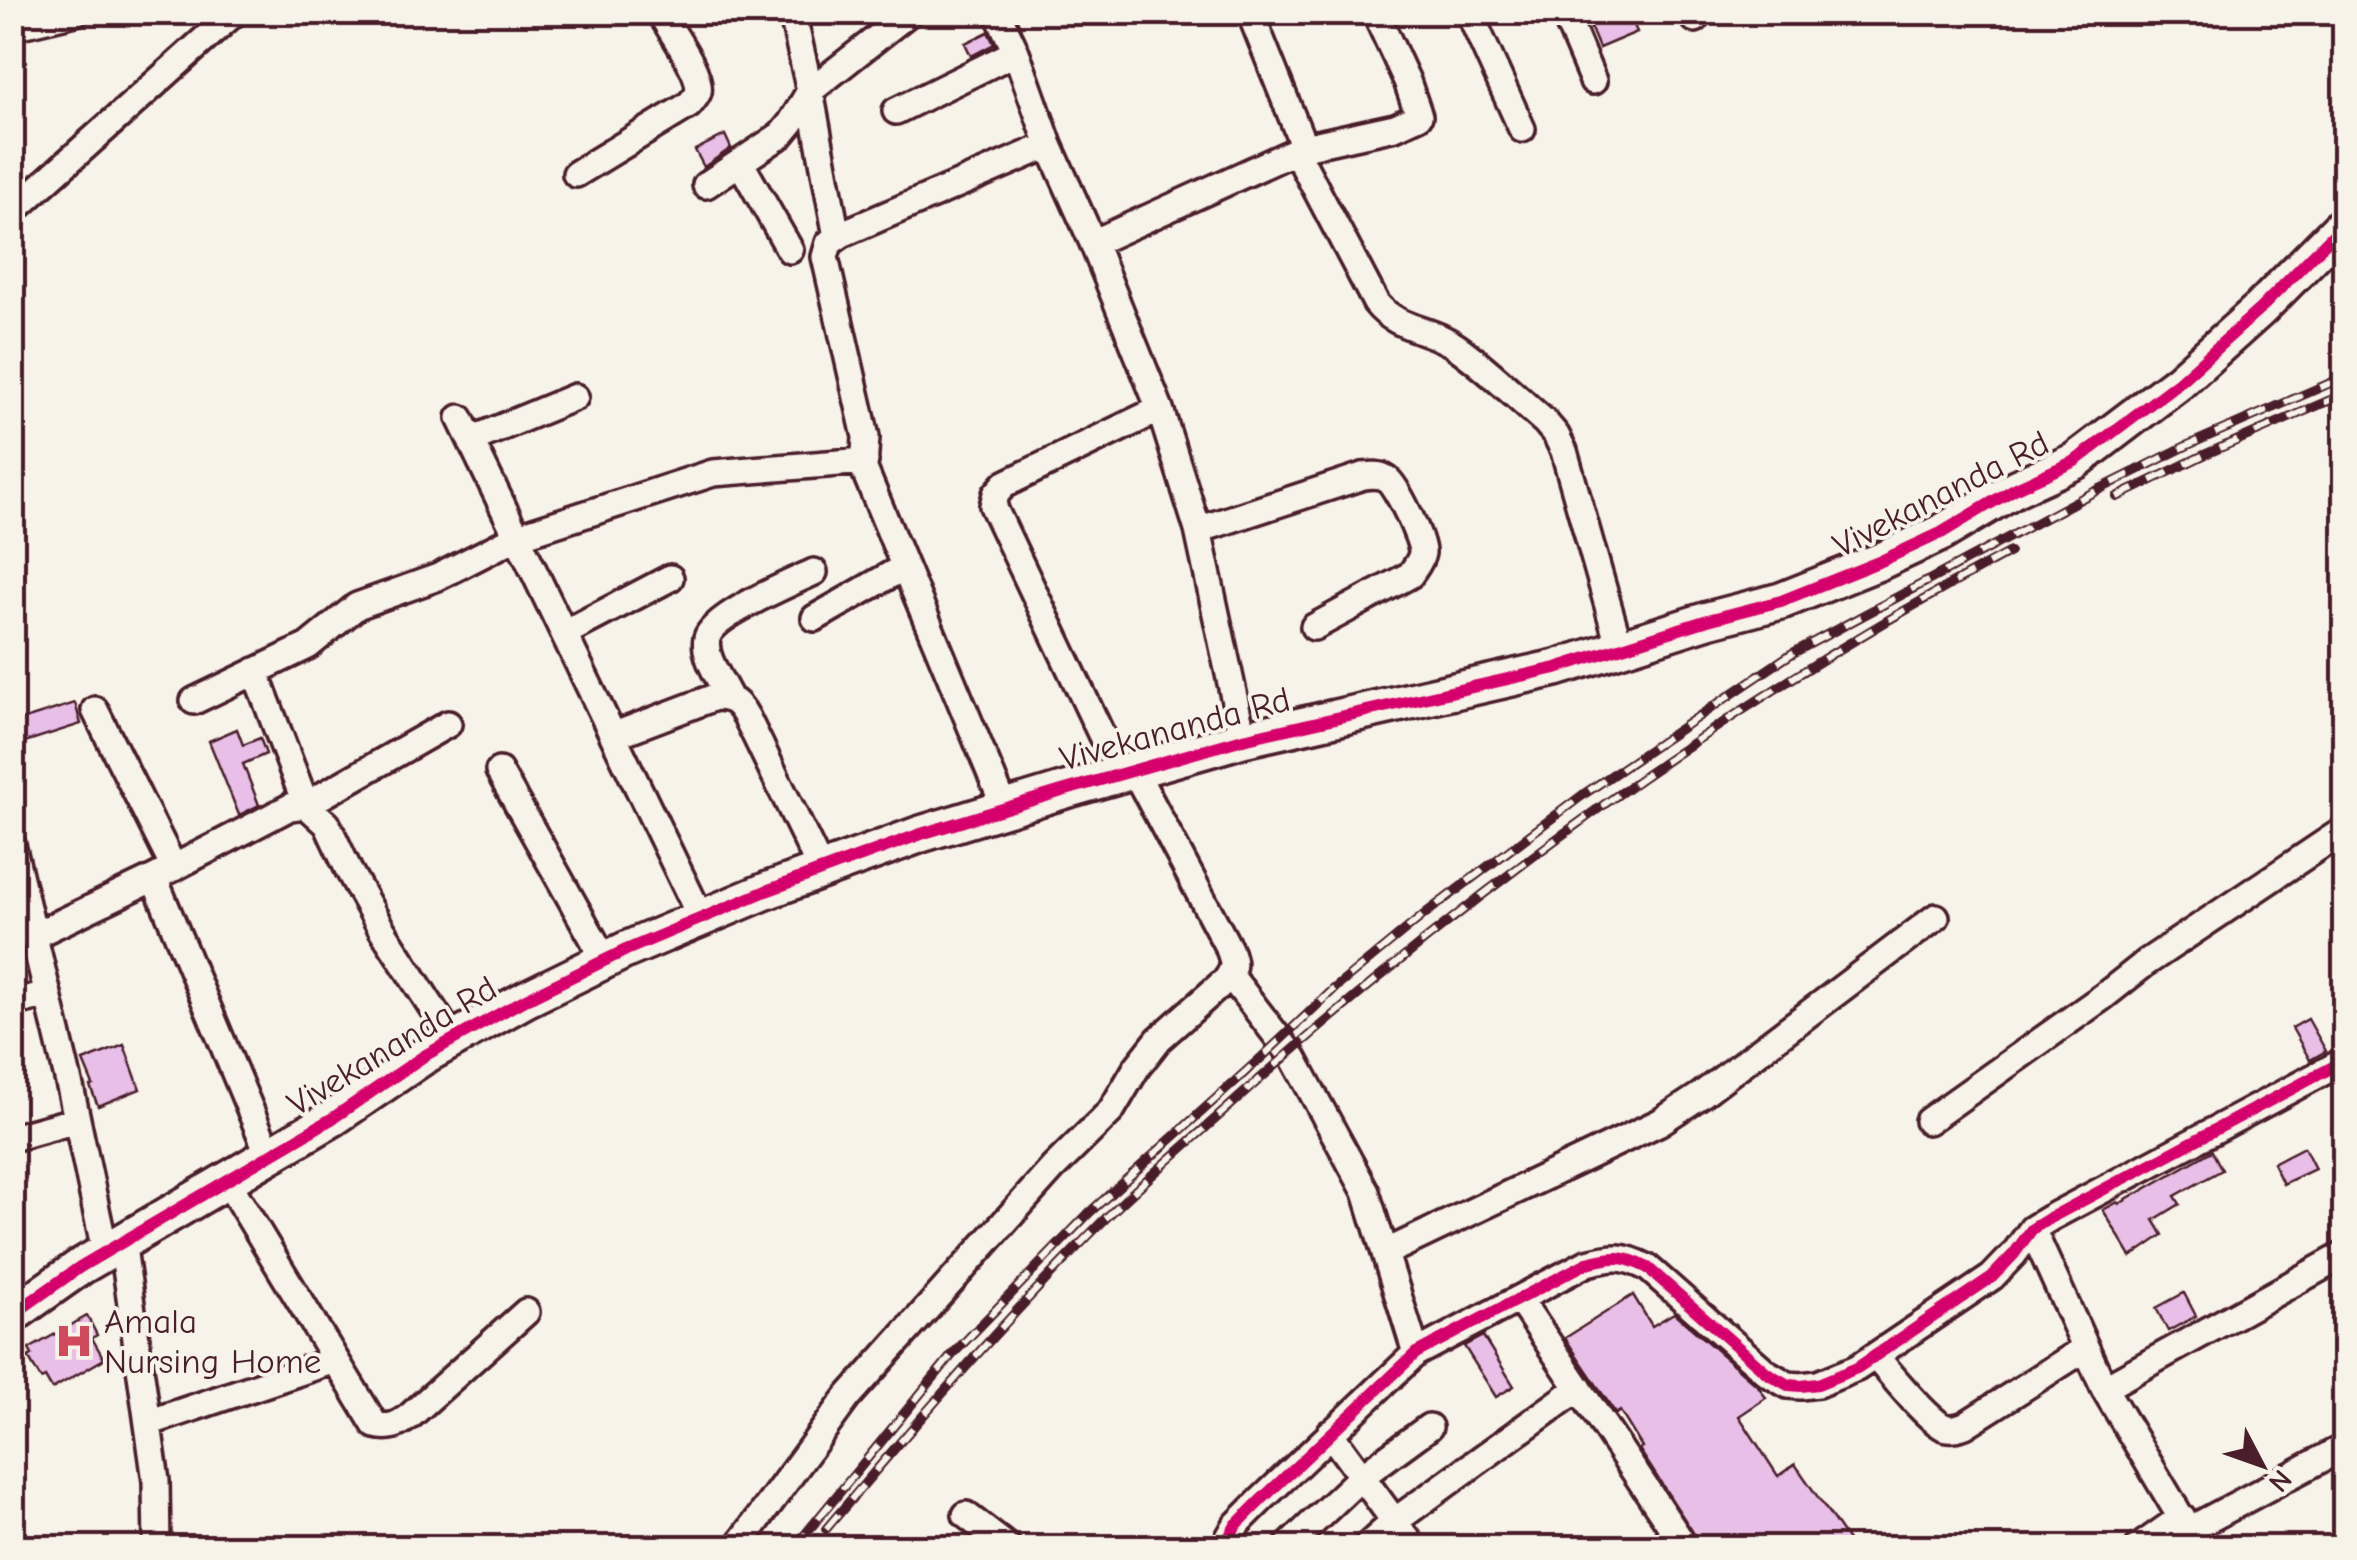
<svg xmlns="http://www.w3.org/2000/svg" width="2357" height="1560" viewBox="0 0 2357 1560" font-family="'Comic Neue',sans-serif">
  <style>
    .building { fill: #e8bfe7; stroke: #4a1f2b; stroke-width: 2.5 }
    .lines { fill: none; stroke-linecap: round; stroke-linejoin: round }
    .street-casing { stroke: #4a1f2b; stroke-width: 32 }
    .secondary-casing { stroke: #4a1f2b; stroke-width: 42 }
    .street { stroke: #f7f3e8; stroke-width: 25 }
    .secondary { stroke: #f7f3e8; stroke-width: 35 }
    .rail-casing { stroke: #4a1f2b; stroke-width: 10 }
    .rail { stroke: #f7f3e8; stroke-width: 6; stroke-dasharray: 19; stroke-linecap: butt }
    .cycleway-casing { stroke: #f7f3e8; stroke-width: 19 }
    .cycleway { stroke: #d6006c; stroke-width: 12 }
    .labels { text-anchor: middle; dominant-baseline: central; stroke-width: 8; stroke-linejoin: round; paint-order: stroke }
    .street-label { font-size: 35px; fill: #4a1f2b; stroke: #f7f3e8 }
    .poi-label { font-size: 35px; fill: #4a1f2b; stroke: #f7f3e8; text-anchor: start }
  </style>
  <rect width="100%" height="100%" fill="#f7f3e8"/>
  <filter id="ink" filterUnits="userSpaceOnUse"><feTurbulence type="fractalNoise" baseFrequency=".01" numOctaves="2"/><feDisplacementMap in="SourceGraphic" scale="20" xChannelSelector="R" yChannelSelector="G"/><feConvolveMatrix kernelMatrix="1 2 1 2 8 2 1 2 1" color-interpolation-filters="sRGB"/></filter>
  <g filter="url(#ink)">
    <!-- building -->
    <path class="building" d="M 1584,12 L 1628,12 L 1637,32 L 1599,48 Z
      M 988,32 L 994,44 L 971,56 L 965,43 Z
      M 725,135 L 731,148 L 704,167 L 695,150 Z
      M 75,703 L 81,724 L 12,746 L 12,723 Z
      M 237,729 L 243,745 L 260,738 L 266,754 L 243,764 L 259,805 L 239,815 L 209,741 Z
      M 2308,1019 L 2326,1051 L 2310,1060 L 2292,1028 Z
      M 124,1045 L 140,1089 L 98,1106 L 90,1086 L 93,1085 L 83,1061 Z
      M 2304,1147 L 2315,1169 L 2283,1184 L 2273,1163 Z
      M 2212,1151 L 2222,1170 L 2175,1196 L 2180,1204 L 2154,1220 L 2163,1235 L 2131,1257 L 2103,1210 L 2118,1202 L 2119,1204 Z
      M 2184,1293 L 2196,1316 L 2168,1331 L 2156,1308 Z
      M 1633,1295 L 1652,1326 L 1674,1313 L 1759,1387 L 1766,1398 L 1739,1416 L 1778,1476 L 1795,1464 L 1853,1548 L 1703,1548 L 1639,1449 L 1642,1447 L 1620,1411 L 1616,1414 L 1565,1338 Z
      M 87,1316 L 97,1335 L 92,1338 L 104,1359 L 52,1389 L 45,1377 L 41,1379 L 28,1357 L 32,1355 L 29,1349 Z
      M 1483,1336 L 1514,1386 L 1496,1397 L 1464,1346 Z"/>
    <g class="lines">
      <!-- street casing -->
      <g class="street-casing">
        <path id="street" d="M 792,12 L 810,91 L 837,237
          M 997,12 L 1016,52 L 1049,145 L 1093,243 L 1160,409 L 1198,530 L 1243,739
          M 1250,12 L 1304,147
          M 1469,12 L 1522,129
          M 1564,12 L 1593,81
          M 1692,12 L 1695,19
          M 12,27 L 76,12
          M 896,111 L 1016,52
          M 1296,151 L 1376,303 C 1397,330 1431,328 1457,347 C 1488,369 1516,397 1545,422 L 1556,435 L 1564,451 L 1620,648
          M 740,162 L 790,250
          M 576,174 L 689,105 C 691,102 697,96 698,92 C 703,74 669,29 660,12
          M 706,185 L 781,135 L 791,123 L 810,91 L 910,12
          M 12,212 L 235,12
          M 1093,243 L 1304,147 L 1395,127 L 1419,116 L 1407,81 L 1375,12
          M 460,418 L 701,918
          M 471,440 L 575,397
          M 1198,530 L 1363,476 C 1371,475 1380,474 1387,479 C 1397,486 1423,541 1422,553 C 1421,561 1414,569 1410,575 L 1314,627
          M 815,618 L 904,567
          M 565,633 L 670,578
          M 255,671 L 306,805 L 448,724
          M 729,697 C 721,680 703,657 707,638 C 713,615 791,583 814,572
          M 194,701 L 308,646 L 357,606 L 438,577 L 518,536 L 713,473 L 865,461
          M 95,710 L 174,868
          M 615,735 L 715,697 C 733,697 739,703 747,718 L 821,870
          M 499,771 L 605,960
          M 1120,774 L 993,506 L 996,494 L 1005,484 L 1160,409
          M 1005,808 L 864,469 L 866,437 L 825,257 L 829,243 L 842,234 L 1049,145
          M 12,845 L 71,1091 L 105,1251
          M 154,878 L 269,1155
          M 33,936 L 154,878 L 290,807 L 306,805 L 327,824 L 349,871 L 381,928 L 453,1040
          M 1230,975 L 1293,1057 L 1366,1192 L 1416,1353
          M 12,1003 L 48,994
          M 1928,1121 L 2104,996 L 2147,962 L 2344,830
          M 12,1138 L 77,1120
          M 226,1179 L 375,1425 C 390,1429 398,1425 410,1416 L 526,1312
          M 2032,1229 L 2104,1388 L 2199,1548
          M 122,1240 L 156,1481 L 157,1548
          M 1385,1253 L 1660,1122 L 1701,1095 L 1936,917
          M 1519,1299 L 1679,1538 L 1680,1548
          M 1875,1356 C 1892,1375 1922,1414 1942,1426 C 1950,1430 1957,1428 1965,1425 L 2086,1348
          M 2104,1388 L 2344,1255
          M 148,1423 L 335,1360
          M 1330,1433 L 1414,1548
          M 966,1515 L 1009,1548
          M 2189,1530 L 2344,1447
          M 737,1548 L 847,1398 L 1053,1168 L 1111,1111 L 1137,1067 L 1159,1039 L 1227,979 C 1235,967 1234,962 1229,949 L 1134,770
          M 1223,1548 L 1236,1525 L 1261,1500 L 1416,1353 L 1587,1263 C 1614,1256 1623,1255 1648,1268 L 1767,1373 L 1788,1385 L 1801,1386 L 1818,1384 L 1857,1368 L 1992,1277 L 2014,1254 L 2032,1229 L 2050,1218 L 2344,1061
          M 1286,1548 L 1362,1476 L 1429,1427
          M 1365,1548 L 1395,1521 L 1579,1388
          M 2138,1548 L 2182,1517"/>
      </g>
      <!-- secondary casing -->
      <g class="secondary-casing">
        <path id="secondary" d="M 12,1315 L 80,1267 L 333,1118 L 424,1056 L 526,999 L 626,950 L 766,891 L 921,834 L 1062,791 L 1243,739 L 1556,668 L 1708,620 L 1781,601 L 1881,561 L 1941,533 L 2016,488 L 2075,461 L 2179,382 L 2260,309 L 2344,224"/>
      </g>
      <!-- street -->
      <use href="#street" class="street"/>
      <!-- secondary -->
      <use href="#secondary" class="secondary"/>
      <!-- rail casing -->
      <g class="rail-casing">
        <path id="rail" d="M 2117,497 L 2206,454 L 2344,394
          M 826,1529 C 915,1424 1004,1320 1101,1223 C 1143,1181 1189,1143 1233,1103 C 1470,890 1729,702 2010,552
          M 794,1548 L 952,1355 L 1090,1212 L 1262,1057 L 1335,988 L 1426,913 L 1584,794 L 1791,654 L 2086,496 L 2188,445 L 2344,377"/>
      </g>
      <!-- rail -->
      <use href="#rail" class="rail"/>
      <!-- cycleway casing -->
      <g class="cycleway-casing">
        <path id="cycleway" d="M 12,1315 L 80,1267 L 333,1118 L 424,1056 L 526,999 L 626,950 L 766,891 L 921,834 L 1062,791 L 1243,739 L 1556,668 L 1708,620 L 1781,601 L 1881,561 L 1941,533 L 2016,488 L 2075,461 L 2179,382 L 2260,309 L 2344,224
          M 1223,1548 L 1236,1525 L 1261,1500 L 1416,1353 L 1587,1263 C 1614,1256 1623,1255 1648,1268 L 1767,1373 L 1788,1385 L 1801,1386 L 1818,1384 L 1857,1368 L 1992,1277 L 2014,1254 L 2032,1229 L 2050,1218 L 2344,1061"/>
      </g>
      <!-- cycleway -->
      <use href="#cycleway" class="cycleway"/>
    </g>
  </g>
  <!-- icons -->
  <defs>
    <g id="hospital-bare" transform="scale(3)"><path d="M-5-5h3v3.5h4V-5h3V5h-3V1.5h-4V5h-3Z" fill="#d1495b" stroke="#f7f3e8" stroke-width="2.5" paint-order="stroke"/></g>
  </defs>
  <g fill-rule="evenodd">
    <use href="#hospital-bare" x="74" y="1341"/>
  </g>
  <g class="labels">
    <!-- street labels -->
    <g class="street-label">
      <text transform="translate(1941 494) rotate(-27)">Vivekananda Rd</text>
      <text transform="translate(1175 729) rotate(-15)">Vivekananda Rd</text>
      <text transform="translate(392 1046) rotate(-31)">Vivekananda Rd</text>
    </g>
    <!-- poi labels -->
    <g class="poi-label">
      <text x="104" y="1321">Amala<tspan x="104" dy="40">Nursing Home</tspan></text>
    </g>
  </g>
  <!-- margin -->
  <rect width="2357" height="1560" fill="none" stroke="#f7f3e8" stroke-width="50"/>
  <rect x="25" y="25" width="2307" height="1510" fill="none" stroke="#4a1f2b" stroke-width="4" filter="url(#ink)"/>
  <!-- north arrow -->
  <g transform="translate(2262 1465) rotate(131)" stroke="#f7f3e8" stroke-width="8" paint-order="stroke">
  <path d="M0-8L18 38L0 25L-18 38Z" fill="#4a1f2b"/>
  <text y="-15" font-size="28" font-weight="bold" text-anchor="middle" fill="#4a1f2b">N</text>
  </g>
</svg>
